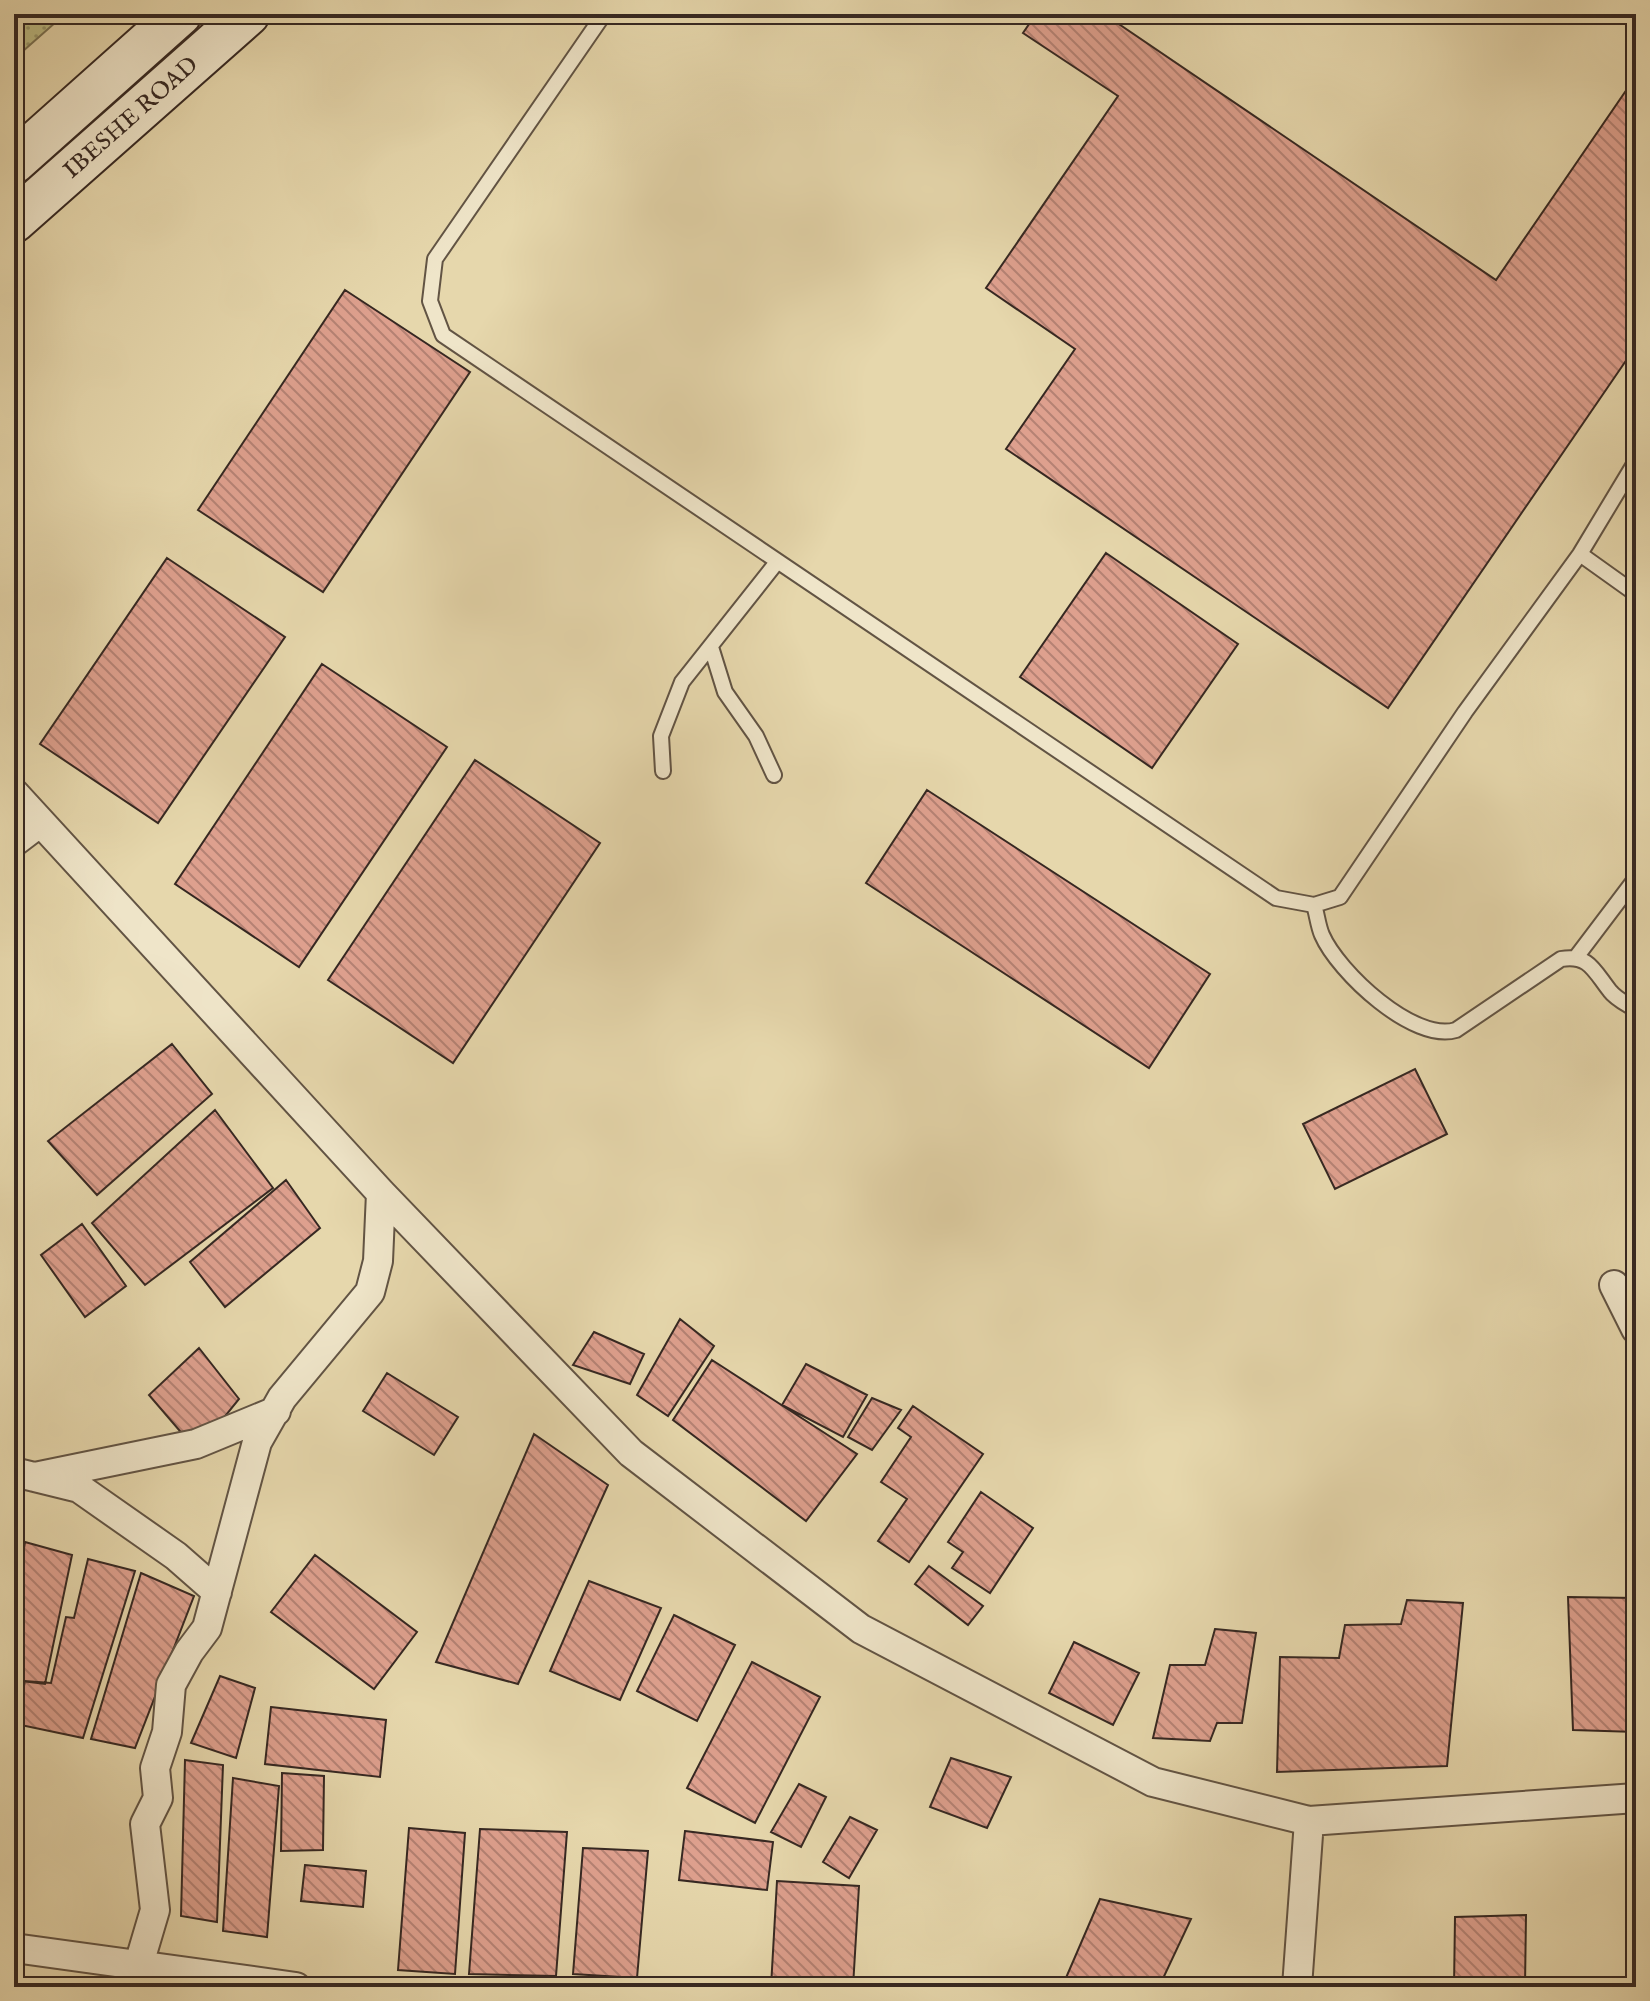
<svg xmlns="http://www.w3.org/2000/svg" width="1650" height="2001" viewBox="0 0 1650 2001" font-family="'IM FELL English',serif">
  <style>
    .grass { fill: url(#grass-dots); stroke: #7a7253; stroke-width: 2 }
    .building { fill: url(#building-back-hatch); stroke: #362822; stroke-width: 2 }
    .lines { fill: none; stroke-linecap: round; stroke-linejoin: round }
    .lane-casing { stroke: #625444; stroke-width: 18 }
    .street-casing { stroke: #625444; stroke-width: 32 }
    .secondary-casing { stroke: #362822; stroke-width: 46 }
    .lane { stroke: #efe5c9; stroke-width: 14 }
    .street { stroke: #efe5c9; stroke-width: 28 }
    .secondary { stroke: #efe5c9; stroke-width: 42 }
    .labels { text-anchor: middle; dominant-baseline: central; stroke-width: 7; stroke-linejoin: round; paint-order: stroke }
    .street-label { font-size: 24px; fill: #362822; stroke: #efe5c9 }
  </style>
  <defs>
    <pattern id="grass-dots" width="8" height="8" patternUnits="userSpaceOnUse" patternTransform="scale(2)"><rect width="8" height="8" fill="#bdbc84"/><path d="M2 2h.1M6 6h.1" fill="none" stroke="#9a996c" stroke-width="1.8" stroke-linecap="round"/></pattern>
    <pattern id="building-back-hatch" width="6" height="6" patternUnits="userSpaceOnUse" patternTransform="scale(2)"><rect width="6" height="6" fill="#dea08e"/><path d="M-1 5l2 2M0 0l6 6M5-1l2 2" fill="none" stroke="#b58274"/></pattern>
  </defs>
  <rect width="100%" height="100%" fill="#e6d7ac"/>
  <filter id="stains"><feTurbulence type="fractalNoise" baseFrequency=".0025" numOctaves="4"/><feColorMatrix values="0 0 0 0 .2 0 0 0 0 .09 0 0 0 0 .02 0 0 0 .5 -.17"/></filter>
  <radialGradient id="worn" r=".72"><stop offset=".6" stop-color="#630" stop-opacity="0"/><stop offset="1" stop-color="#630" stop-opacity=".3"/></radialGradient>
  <!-- grass -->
  <path class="grass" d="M 14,14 L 65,14 L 14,59 Z"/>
  <!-- building -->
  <path class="building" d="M 1036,14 L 1104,14 L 1496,280 L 1636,76 L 1636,346 L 1388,708 L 1006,449 L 1075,349 L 986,288 L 1118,96 L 1023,33 Z
    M 345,290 L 470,372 L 323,592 L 198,510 Z
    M 1106,553 L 1238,644 L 1152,768 L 1020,677 Z
    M 167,558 L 285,637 L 158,823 L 40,744 Z
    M 322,664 L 447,747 L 299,967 L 175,884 Z
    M 475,760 L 600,843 L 453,1063 L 328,980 Z
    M 927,790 L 1210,974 L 1149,1068 L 866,883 Z
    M 172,1044 L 212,1094 L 97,1195 L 48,1141 Z
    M 1415,1069 L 1447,1134 L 1335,1189 L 1303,1124 Z
    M 215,1110 L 273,1188 L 145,1285 L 92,1223 Z
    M 286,1180 L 320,1228 L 225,1307 L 190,1262 Z
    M 82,1224 L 126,1286 L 85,1317 L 41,1255 Z
    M 680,1319 L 714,1346 L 668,1416 L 637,1395 Z
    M 594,1332 L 644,1354 L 630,1384 L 573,1365 Z
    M 199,1348 L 239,1399 L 197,1451 L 149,1395 Z
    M 712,1360 L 857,1454 L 806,1521 L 673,1420 Z
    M 806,1364 L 867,1395 L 843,1437 L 782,1405 Z
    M 387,1373 L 458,1417 L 434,1455 L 363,1411 Z
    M 872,1398 L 901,1410 L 872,1450 L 848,1437 Z
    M 913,1406 L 983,1454 L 909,1562 L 878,1541 L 907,1499 L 881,1482 L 911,1437 L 898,1428 Z
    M 534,1434 L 608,1485 L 518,1684 L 436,1662 Z
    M 981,1492 L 1033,1528 L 990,1593 L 952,1568 L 963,1552 L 948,1542 Z
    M 25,1542 L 72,1555 L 45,1684 L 14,1680 L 14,1607 Z
    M 315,1555 L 417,1632 L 374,1689 L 271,1612 Z
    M 88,1559 L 135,1571 L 83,1738 L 16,1724 L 25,1681 L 51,1683 L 66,1617 L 74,1618 Z
    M 929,1566 L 983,1606 L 968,1625 L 915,1584 Z
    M 141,1573 L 194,1596 L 135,1748 L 91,1739 Z
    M 589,1581 L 661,1608 L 620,1700 L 550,1671 Z
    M 1568,1597 L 1636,1598 L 1636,1732 L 1573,1730 Z
    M 1407,1600 L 1463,1603 L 1447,1766 L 1277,1772 L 1280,1657 L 1339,1658 L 1345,1625 L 1401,1624 Z
    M 674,1615 L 735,1645 L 697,1721 L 637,1691 Z
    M 1215,1629 L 1256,1633 L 1242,1723 L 1217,1723 L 1210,1741 L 1153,1738 L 1170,1665 L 1205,1665 Z
    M 1074,1642 L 1139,1673 L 1113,1725 L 1049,1693 Z
    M 752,1662 L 820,1697 L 755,1823 L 687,1788 Z
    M 220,1676 L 255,1688 L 236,1758 L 191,1743 Z
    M 271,1707 L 386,1720 L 380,1777 L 265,1764 Z
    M 951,1758 L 1011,1777 L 987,1828 L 930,1807 Z
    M 185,1760 L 223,1765 L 217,1922 L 181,1916 Z
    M 282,1773 L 324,1776 L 323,1850 L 281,1851 Z
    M 233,1778 L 279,1786 L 267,1937 L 223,1931 Z
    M 799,1784 L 826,1797 L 801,1847 L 771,1832 Z
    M 850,1817 L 877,1830 L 849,1878 L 823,1862 Z
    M 409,1828 L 465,1833 L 455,1974 L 398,1970 Z
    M 480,1829 L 567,1832 L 556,1976 L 469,1974 Z
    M 685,1831 L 773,1842 L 767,1890 L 679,1880 Z
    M 1626,1844 L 1636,1844 L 1636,1987 L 1626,1987 Z
    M 583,1848 L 648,1851 L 637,1978 L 573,1974 Z
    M 305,1865 L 366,1871 L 363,1907 L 301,1901 Z
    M 777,1881 L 859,1886 L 853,1987 L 771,1987 Z
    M 1100,1899 L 1191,1919 L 1159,1987 L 1062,1987 Z
    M 1526,1915 L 1525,1986 L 1454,1987 L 1455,1917 Z"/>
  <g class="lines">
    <!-- lane casing -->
    <g class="lane-casing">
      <path id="lane" d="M 604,14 L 435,259 L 430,301 L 443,335 L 1276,898 L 1314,905 L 1340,897 L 1465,712 L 1580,554 L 1636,461
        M 1580,554 L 1636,594
        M 711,647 L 725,692 L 756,736 L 774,775
        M 663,771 L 661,736 L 682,682 L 777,562
        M 1314,905 C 1317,914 1318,926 1322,935 C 1338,972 1414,1043 1456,1030 L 1561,959 C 1589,954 1594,971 1610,991 C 1616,999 1627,1004 1636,1010
        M 1577,956 L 1636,878"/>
    </g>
    <!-- street casing -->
    <g class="street-casing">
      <path id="street" d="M 14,793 L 381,1193 L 631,1453 L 861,1629 L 1153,1782 L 1309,1821 L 1636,1798
        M 14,842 L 39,823
        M 1614,1285 L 1636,1329
        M 14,1472 L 79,1488 L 176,1556 L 217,1592
        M 35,1477 L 196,1444 L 276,1411
        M 14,1948 L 296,1987
        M 139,1964 L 155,1910 L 145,1824 L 158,1798 L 155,1768 L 167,1732 L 171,1685 L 189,1652 L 207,1628 L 257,1442 L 282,1398 L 370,1292 L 378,1261 L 381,1193
        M 1297,1987 L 1309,1821"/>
    </g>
    <!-- secondary casing -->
    <g class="secondary-casing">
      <g id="secondary">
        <path d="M 14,162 L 180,14"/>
        <path id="s1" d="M 14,221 L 248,14"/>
      </g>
    </g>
    <!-- lane -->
    <use href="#lane" class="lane"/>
    <!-- street -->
    <use href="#street" class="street"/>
    <!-- secondary -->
    <use href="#secondary" class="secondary"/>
  </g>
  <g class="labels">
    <!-- street labels -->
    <g class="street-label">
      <text stroke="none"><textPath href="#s1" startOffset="156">IBESHE ROAD</textPath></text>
    </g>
  </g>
  <!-- margin -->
  <rect width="1650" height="2001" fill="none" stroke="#e6d7ac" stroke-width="48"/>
  <rect x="16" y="16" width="1618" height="1969" fill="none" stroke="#362822" stroke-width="4"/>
  <rect x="24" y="24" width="1602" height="1953" fill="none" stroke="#362822" stroke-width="2"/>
  <rect width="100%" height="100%" filter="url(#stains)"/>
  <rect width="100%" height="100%" fill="url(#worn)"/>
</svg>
